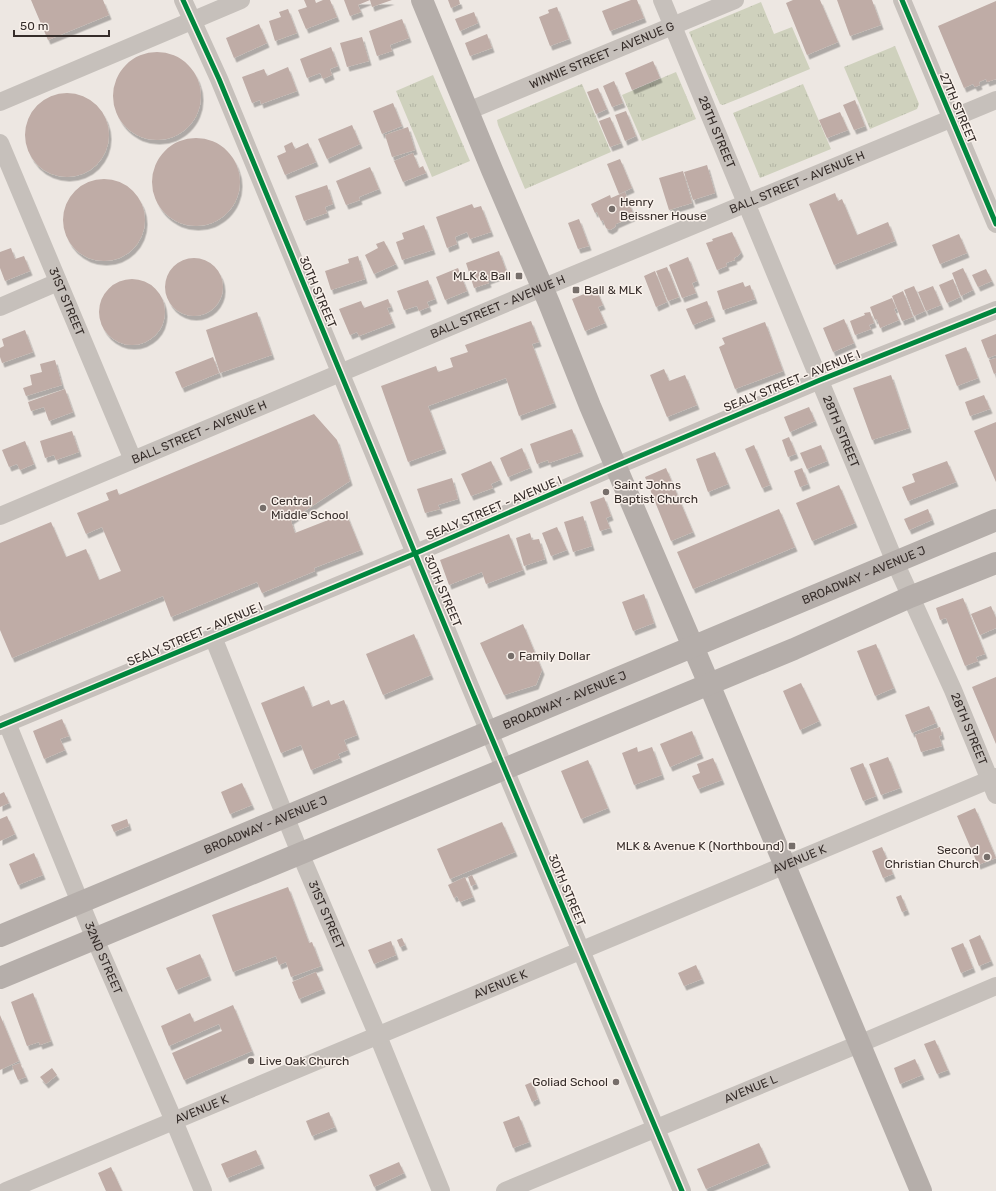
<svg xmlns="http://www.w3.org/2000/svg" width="996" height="1191" viewBox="0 0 996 1191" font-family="Rubik,sans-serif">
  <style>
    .grass { fill: url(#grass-tufts) }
    .building { fill: #bfaca6; filter: url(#shadow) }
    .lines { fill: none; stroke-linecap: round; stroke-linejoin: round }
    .minor { stroke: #c6c0bb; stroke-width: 18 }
    .major { stroke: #b5aeaa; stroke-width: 22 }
    .cycleway-casing { stroke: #f9f1eb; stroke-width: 8 }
    .cycleway { stroke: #00873e; stroke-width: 5 }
    .poi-dot { fill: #766e6a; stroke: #f9f1eb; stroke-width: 1.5 }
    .labels { text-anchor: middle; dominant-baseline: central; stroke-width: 3; stroke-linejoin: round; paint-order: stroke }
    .street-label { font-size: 12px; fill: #362d2a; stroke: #f9f1eb }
    .poi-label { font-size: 12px; fill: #362d2a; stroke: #f9f1eb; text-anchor: start }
  </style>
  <defs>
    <pattern id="grass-tufts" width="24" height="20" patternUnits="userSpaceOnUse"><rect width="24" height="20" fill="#cfd1bd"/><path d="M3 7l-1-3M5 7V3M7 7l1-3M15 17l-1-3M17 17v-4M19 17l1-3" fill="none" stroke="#b2b4a3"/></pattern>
    <filter id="shadow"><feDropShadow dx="2.5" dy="4.5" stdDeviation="0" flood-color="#0004"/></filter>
  </defs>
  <rect width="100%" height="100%" fill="#ede7e2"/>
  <!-- grass -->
  <path class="grass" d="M 761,2 L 774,34 L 792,27 L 810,69 C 781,81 753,93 723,105 L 720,104 L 689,32 Z
    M 895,46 L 919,104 L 917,109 L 870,129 L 844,67 Z
    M 676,72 L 696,119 L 642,141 L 622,95 Z
    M 433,75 L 470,161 L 432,177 L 396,91 Z
    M 582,84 L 611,152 L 525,189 L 498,125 L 497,120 Z
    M 803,84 L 831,149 L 760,178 L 733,113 Z"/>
  <!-- building -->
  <path class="building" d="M 31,0 L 103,0 L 109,15 L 48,40 Z
    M 304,0 L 315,0 L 316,3 L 323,0 L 330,0 L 337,17 L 306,29 L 298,10 L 307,7 Z
    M 344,0 L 370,0 L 358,5 L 361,12 L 350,16 Z
    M 370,0 L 392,0 L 372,7 Z
    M 448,0 L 459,0 L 460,4 L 451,8 Z
    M 631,0 L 637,0 L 644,18 L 610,31 L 602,11 Z
    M 793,0 L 820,0 L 838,42 L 807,55 L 786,3 Z
    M 837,0 L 872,0 L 881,25 L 850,36 Z
    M 996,1 L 996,79 L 987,82 L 986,79 L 979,82 L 980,85 L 975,87 L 973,84 L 964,88 L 938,26 Z
    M 557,7 L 569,39 L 550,46 L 539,17 L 549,13 L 548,10 Z
    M 288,9 L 297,33 L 275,41 L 269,21 L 281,17 L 279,12 Z
    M 474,12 L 478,23 L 460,31 L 455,19 Z
    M 402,19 L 409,38 L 390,45 L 392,51 L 377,56 L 369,31 Z
    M 259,24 L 267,43 L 234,58 L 226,38 Z
    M 487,34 L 492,48 L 470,56 L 465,43 Z
    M 362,37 L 369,61 L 347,67 L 340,43 Z
    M 331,47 L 338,66 L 330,69 L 332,75 L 323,79 L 320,73 L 307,78 L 300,59 Z
    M113 96a44 44 0 1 1 88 0a44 44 0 1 1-88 0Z
    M 653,61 L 660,78 L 632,90 L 625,73 Z
    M 288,67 L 297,91 L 261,104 L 260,100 L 252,103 L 242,77 L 264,69 L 267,76 Z
    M 614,81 L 623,103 L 612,107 L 603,86 Z
    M 598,88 L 607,109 L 596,114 L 587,92 Z
    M25 135a42 42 0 1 1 84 0a42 42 0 1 1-84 0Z
    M 855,100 L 865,126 L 854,130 L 843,105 Z
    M 393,103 L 402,126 L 382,134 L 373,111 Z
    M 626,111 L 636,136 L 625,141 L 615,115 Z
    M 840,112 L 848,130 L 827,138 L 819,120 Z
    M 610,117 L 621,143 L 610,147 L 599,121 Z
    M 352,125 L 360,144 L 327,159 L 318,139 Z
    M 408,127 L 415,150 L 392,157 L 385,135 Z
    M152 182a44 44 0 1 1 88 0a44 44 0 1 1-88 0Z
    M 292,142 L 295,149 L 308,143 L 316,162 L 285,175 L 277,156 L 286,152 L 284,146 Z
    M 413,153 L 419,168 L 423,166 L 426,173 L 403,182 L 394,161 Z
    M 620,159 L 632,188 L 619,194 L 607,164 Z
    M 707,165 L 715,193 L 693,200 L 684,172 Z
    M 370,167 L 379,189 L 359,197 L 360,200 L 346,205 L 336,181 Z
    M 683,171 L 692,203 L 669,210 L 659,178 Z
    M63 220a41 41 0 1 1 82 0a41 41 0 1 1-82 0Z
    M 327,185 L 333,204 L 325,207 L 327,213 L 304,221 L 295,196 Z
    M 625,192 L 634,216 L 616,224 L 615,227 L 610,230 L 606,228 L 603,220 L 601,221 L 597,212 L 595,213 L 591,204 L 610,195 L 611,198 Z
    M 835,193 L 838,201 L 842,199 L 857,235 L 888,222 L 895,241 L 834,265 L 809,204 Z
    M 472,204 L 474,208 L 481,206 L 491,232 L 470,239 L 467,232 L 455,237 L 457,244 L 447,248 L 436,217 Z
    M 579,219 L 589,246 L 578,249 L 568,223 Z
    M 424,225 L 433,250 L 402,260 L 396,242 L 404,239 L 402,233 Z
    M 732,232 L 741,252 L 738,256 L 734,258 L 735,260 L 726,263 L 727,266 L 717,270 L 706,243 L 713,241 L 712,239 Z
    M 959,234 L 967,253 L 940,264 L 932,245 Z
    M 384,241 L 396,264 L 374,274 L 365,255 L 378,248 L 376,244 Z
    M 11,248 L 15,259 L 24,256 L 30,271 L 5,281 L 0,268 L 0,252 Z
    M 499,251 L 507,273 L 488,280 L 489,283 L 474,288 L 466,263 Z
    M 358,256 L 365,279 L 331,290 L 325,271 L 349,263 L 348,259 Z
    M 688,257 L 697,281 L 692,283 L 696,293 L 682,298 L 669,265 Z
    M165 287a29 29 0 1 1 58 0a29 29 0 1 1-58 0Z
    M 667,267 L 679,297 L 668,301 L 656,271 Z
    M 458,268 L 467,291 L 445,300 L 436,277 Z
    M 963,268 L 973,290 L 961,296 L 952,273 Z
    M 986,269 L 992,281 L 978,287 L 972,275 Z
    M 655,271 L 667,302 L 656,307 L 644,276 Z
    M99 312a33 33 0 1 1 66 0a33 33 0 1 1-66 0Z
    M 953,279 L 960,297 L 947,303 L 939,285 Z
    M 428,280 L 435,299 L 427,302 L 429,307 L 419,311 L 417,306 L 404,310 L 397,291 Z
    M 743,282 L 745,287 L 750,285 L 755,299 L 723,310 L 717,291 Z
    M 914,286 L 925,311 L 914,316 L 904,290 Z
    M 933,286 L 941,305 L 926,311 L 918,292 Z
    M 596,289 L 603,305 L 598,307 L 605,323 L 585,331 L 572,299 Z
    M 903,291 L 913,317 L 902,321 L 892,296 Z
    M 892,298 L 896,308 L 894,309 L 899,320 L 880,328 L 877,319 L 875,320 L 870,307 Z
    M 388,299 L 391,307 L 387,308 L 393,323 L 359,336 L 357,332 L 350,335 L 339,309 L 361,301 L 364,308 Z
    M 707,301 L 713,317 L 693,325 L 686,309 Z
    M 257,312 L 272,355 L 220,373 L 206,330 Z
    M 870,312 L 874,323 L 869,325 L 871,329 L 855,335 L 850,321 L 865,315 L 864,313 Z
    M 844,319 L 854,343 L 833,352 L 823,328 Z
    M 531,321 L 539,342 L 532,344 L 554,403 L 519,416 L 506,378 L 428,406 L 444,449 L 408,462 L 381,386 L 436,366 L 438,372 L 453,367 L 450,358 L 468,352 L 465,345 Z
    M 765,322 L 783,371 L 735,389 L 719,347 L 725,344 L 722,338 Z
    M 25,330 L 33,352 L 2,363 L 0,357 L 0,348 L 4,346 L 2,339 Z
    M 996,334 L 996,355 L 988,358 L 981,340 Z
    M 966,347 L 978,378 L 957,386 L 945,355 Z
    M 213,357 L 219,373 L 182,388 L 175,372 Z
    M 996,358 L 996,373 L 994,374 L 989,360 Z
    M 55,360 L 62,385 L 26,396 L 23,388 L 32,385 L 30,375 L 42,372 L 40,364 Z
    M 664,369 L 669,381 L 685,375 L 697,405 L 667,417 L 650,375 Z
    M 891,375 L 909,428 L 872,440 L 853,388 Z
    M 65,389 L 73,412 L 49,421 L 44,407 L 31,411 L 28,402 Z
    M 984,395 L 990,409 L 970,416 L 965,402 Z
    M 809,407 L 815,421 L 790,432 L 784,417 Z
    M 314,414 L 337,440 L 350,481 L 291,520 L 292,524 L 295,533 L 346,513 L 361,550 L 314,568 L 315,571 L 262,593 L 257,582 L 171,617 L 163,596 L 12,658 L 0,630 L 0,543 L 51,522 L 66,557 L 86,549 L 99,580 L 121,571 L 102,527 L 86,534 L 77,513 L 109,500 L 106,493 L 117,489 L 119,495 Z
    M 996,422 L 996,482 L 974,431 Z
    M 572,429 L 581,452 L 549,463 L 548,460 L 537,464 L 530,444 Z
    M 72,431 L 79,452 L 56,460 L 54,455 L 45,458 L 40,441 Z
    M 789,437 L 796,454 L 788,457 L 782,440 Z
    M 25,441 L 34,464 L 20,470 L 17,464 L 9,467 L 2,450 Z
    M 754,445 L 770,485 L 762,488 L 745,449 Z
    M 821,445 L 827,461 L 807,469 L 800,453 Z
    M 522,448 L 530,468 L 508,477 L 500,458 Z
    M 715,452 L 728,484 L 708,492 L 696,459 Z
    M 491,461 L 500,480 L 491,484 L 493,488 L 471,496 L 461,474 Z
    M 947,461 L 956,482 L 908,501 L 902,487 L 915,482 L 912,474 Z
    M 666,468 L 693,532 L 671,541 L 645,477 Z
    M 802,468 L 808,484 L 800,487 L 794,471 Z
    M 452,478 L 458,499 L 438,505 L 440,509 L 425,513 L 417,489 Z
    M 839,485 L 855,523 L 812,541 L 796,503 Z
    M 604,497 L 611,516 L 606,518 L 610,528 L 600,531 L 590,502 Z
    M 779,509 L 795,547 L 693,589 L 677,552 Z
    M 928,509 L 932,520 L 909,530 L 904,519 Z
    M 583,516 L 592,546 L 573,552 L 564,522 Z
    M 557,527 L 567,550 L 551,556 L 542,533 Z
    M 530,533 L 532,540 L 539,539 L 545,559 L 524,566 L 516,538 Z
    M 509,534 L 523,570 L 486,584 L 482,572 L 449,585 L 440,560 Z
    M 644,594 L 654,623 L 633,631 L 622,602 Z
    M 963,598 L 985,654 L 976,657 L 978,661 L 965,666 L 946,618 L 940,620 L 936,608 Z
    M 991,606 L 996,618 L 996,628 L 980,635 L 971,614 Z
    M 523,624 L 542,670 L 536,685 L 504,695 L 480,643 Z
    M 414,634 L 431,675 L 383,695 L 366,654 Z
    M 876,644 L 894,688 L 875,696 L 857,651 Z
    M 996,677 L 996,744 L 972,687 Z
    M 801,683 L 819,721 L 800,730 L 783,691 Z
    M 304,686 L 312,707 L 329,700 L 331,705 L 344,700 L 357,735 L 344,740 L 348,750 L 338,754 L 340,758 L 311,770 L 301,745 L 281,753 L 261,703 Z
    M 929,706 L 936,723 L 912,733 L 905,715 Z
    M 62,719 L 69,736 L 60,739 L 65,750 L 44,759 L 33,731 Z
    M 940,727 L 942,735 L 939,736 L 942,746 L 921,752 L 915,735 Z
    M 692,731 L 701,754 L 670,767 L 660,744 Z
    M 637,747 L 638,752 L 652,747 L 662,775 L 634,785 L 622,753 Z
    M 888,757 L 900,788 L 881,795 L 869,764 Z
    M 713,758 L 722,780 L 698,789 L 692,776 L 700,773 L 697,764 Z
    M 588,760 L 608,808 L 581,819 L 561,771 Z
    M 863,763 L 876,796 L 863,801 L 850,768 Z
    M 242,783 L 252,805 L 230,814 L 221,792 Z
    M 4,792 L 9,803 L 0,807 L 0,794 Z
    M 975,808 L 996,858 L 978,865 L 957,816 Z
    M 7,816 L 15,834 L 0,841 L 0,819 Z
    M 127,819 L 129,826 L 114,832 L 111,825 Z
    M 502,822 L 515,852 L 450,879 L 437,849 Z
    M 882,847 L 893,874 L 883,878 L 872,851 Z
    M 34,853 L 43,875 L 18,885 L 9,864 Z
    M 472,875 L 476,884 L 471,886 L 468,877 Z
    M 465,877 L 473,897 L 460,902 L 457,896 L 454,898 L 448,885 Z
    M 288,887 L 309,943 L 312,942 L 321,966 L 291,977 L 286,962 L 279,965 L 276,956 L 233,972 L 212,915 Z
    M 901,895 L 907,910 L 902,912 L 896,897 Z
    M 980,935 L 991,961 L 979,966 L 969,940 Z
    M 402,938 L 405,945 L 400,947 L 397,940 Z
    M 391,941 L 396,955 L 374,964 L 368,950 Z
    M 963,943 L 973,968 L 961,973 L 951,948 Z
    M 200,954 L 209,976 L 176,990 L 166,968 Z
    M 696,965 L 702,979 L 684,986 L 678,973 Z
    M 316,972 L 323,989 L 299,999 L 292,982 Z
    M 33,993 L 51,1041 L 40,1045 L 39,1042 L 27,1046 L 11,1002 Z
    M 233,1005 L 252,1051 L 184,1080 L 172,1053 L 222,1031 L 219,1024 L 169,1046 L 161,1026 L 190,1013 L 194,1022 Z
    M 0,1015 L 19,1061 L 0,1070 Z
    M 935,1040 L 948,1070 L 937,1074 L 924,1044 Z
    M 915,1059 L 922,1075 L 900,1084 L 894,1068 Z
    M 20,1063 L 26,1077 L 18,1080 L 12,1066 Z
    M 52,1068 L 57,1075 L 46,1084 L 40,1077 Z
    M 532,1082 L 538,1099 L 532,1102 L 525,1085 Z
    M 329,1112 L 335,1127 L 312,1136 L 306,1121 Z
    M 519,1116 L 529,1142 L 513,1148 L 503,1122 Z
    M 759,1143 L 768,1163 L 706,1189 L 697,1169 Z
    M 256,1150 L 262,1164 L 227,1178 L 221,1164 Z
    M 399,1162 L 404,1173 L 374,1187 L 369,1175 Z
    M 111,1167 L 122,1191 L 106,1191 L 98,1173 Z"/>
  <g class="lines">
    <!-- minor -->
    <g class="minor">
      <path d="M 183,0 L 219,79 L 469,684 L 682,1191"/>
      <path id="s1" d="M 662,0 L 895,562 L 953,690 L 996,795"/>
      <path d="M 902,0 L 996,224"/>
      <path d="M 0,102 L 241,0"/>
      <path id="s2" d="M 468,111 L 735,0"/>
      <path id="s3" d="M 0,143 L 133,460"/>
      <path d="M 0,307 L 58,282"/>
      <path id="s4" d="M 0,516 L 542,288 L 996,100"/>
      <path id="s5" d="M 213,637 L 300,853 L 378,1036 L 441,1191"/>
      <path id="s6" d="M 7,723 L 95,939 L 174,1121 L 203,1191"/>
      <path d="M 0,726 L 416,553 L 616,466 L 820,380 L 996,310"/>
      <path id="s7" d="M 6,1191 L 996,777"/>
      <path id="s8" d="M 505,1191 L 859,1044 L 996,986"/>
    </g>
    <!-- major -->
    <g class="major">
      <path d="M 422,0 L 492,170 L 549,303 L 590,406 L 709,684 L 921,1191"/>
      <path id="s9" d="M 0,936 L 996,520"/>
      <path d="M 0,978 L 794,649 L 910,597 L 996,563"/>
    </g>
    <!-- cycleway casing -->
    <g class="cycleway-casing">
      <path id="cycleway" d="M 183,0 L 219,79 L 469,684 L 682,1191
        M 902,0 L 996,224
        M 0,726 L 416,553 L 616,466 L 820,380 L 996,310"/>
    </g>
    <!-- cycleway -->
    <use href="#cycleway" class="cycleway"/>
  </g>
  <!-- markers -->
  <g class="poi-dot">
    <circle cx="612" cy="209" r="4"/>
    <rect x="515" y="272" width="8" height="8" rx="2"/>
    <rect x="572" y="286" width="8" height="8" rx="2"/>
    <circle cx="606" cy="492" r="4"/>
    <circle cx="263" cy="508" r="4"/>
    <circle cx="511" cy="656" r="4"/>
    <rect x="788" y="842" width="8" height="8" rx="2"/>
    <circle cx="987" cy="857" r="4"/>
    <circle cx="251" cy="1061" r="4"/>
    <circle cx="616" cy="1082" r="4"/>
  </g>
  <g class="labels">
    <!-- street labels -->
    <g class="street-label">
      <text stroke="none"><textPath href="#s2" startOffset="145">WINNIE STREET - AVENUE G</textPath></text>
      <text transform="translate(958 108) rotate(67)">27TH STREET</text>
      <text stroke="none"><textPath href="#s1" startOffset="143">28TH STREET</textPath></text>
      <text stroke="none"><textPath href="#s4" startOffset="864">BALL STREET - AVENUE H</textPath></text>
      <text transform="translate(318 292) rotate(67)">30TH STREET</text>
      <text stroke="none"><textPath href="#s3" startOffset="172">31ST STREET</textPath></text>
      <text stroke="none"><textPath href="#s4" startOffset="540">BALL STREET - AVENUE H</textPath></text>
      <text transform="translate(792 381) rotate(-22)">SEALY STREET - AVENUE I</text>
      <text stroke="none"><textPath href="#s4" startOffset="216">BALL STREET - AVENUE H</textPath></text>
      <text stroke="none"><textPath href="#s1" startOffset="467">28TH STREET</textPath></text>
      <text transform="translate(494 508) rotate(-23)">SEALY STREET - AVENUE I</text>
      <text stroke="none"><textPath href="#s9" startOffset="936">BROADWAY - AVENUE J</textPath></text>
      <text transform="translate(443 591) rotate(67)">30TH STREET</text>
      <text transform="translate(195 634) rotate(-23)">SEALY STREET - AVENUE I</text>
      <text stroke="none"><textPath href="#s9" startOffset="612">BROADWAY - AVENUE J</textPath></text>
      <text stroke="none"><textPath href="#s1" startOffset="791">28TH STREET</textPath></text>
      <text stroke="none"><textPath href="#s9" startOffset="288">BROADWAY - AVENUE J</textPath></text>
      <text stroke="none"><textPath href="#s7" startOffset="860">AVENUE K</textPath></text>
      <text transform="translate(567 890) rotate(67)">30TH STREET</text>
      <text stroke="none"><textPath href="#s5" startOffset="300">31ST STREET</textPath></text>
      <text stroke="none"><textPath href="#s6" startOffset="254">32ND STREET</textPath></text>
      <text stroke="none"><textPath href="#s7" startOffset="536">AVENUE K</textPath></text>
      <text stroke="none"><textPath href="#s8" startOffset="266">AVENUE L</textPath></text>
      <text stroke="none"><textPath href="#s7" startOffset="212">AVENUE K</textPath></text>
    </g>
    <!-- poi labels -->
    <g class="poi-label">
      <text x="620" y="202">Henry<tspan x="620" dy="14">Beissner House</tspan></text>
      <text x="511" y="276" text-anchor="end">MLK &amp; Ball</text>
      <text x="584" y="290">Ball &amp; MLK</text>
      <text x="614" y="485">Saint Johns<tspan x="614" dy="14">Baptist Church</tspan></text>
      <text x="271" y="501">Central<tspan x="271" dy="14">Middle School</tspan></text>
      <text x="519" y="656">Family Dollar</text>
      <text x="784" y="846" text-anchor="end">MLK &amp; Avenue K (Northbound)</text>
      <text x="979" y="850" text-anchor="end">Second<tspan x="979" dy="14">Christian Church</tspan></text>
      <text x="259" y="1061">Live Oak Church</text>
      <text x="608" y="1082" text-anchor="end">Goliad School</text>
    </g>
  </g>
  <!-- scale -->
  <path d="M14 30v6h95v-6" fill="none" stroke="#362d2a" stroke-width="2"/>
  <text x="20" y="30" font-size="12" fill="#362d2a" stroke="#f9f1eb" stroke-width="3" paint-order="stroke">50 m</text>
</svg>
